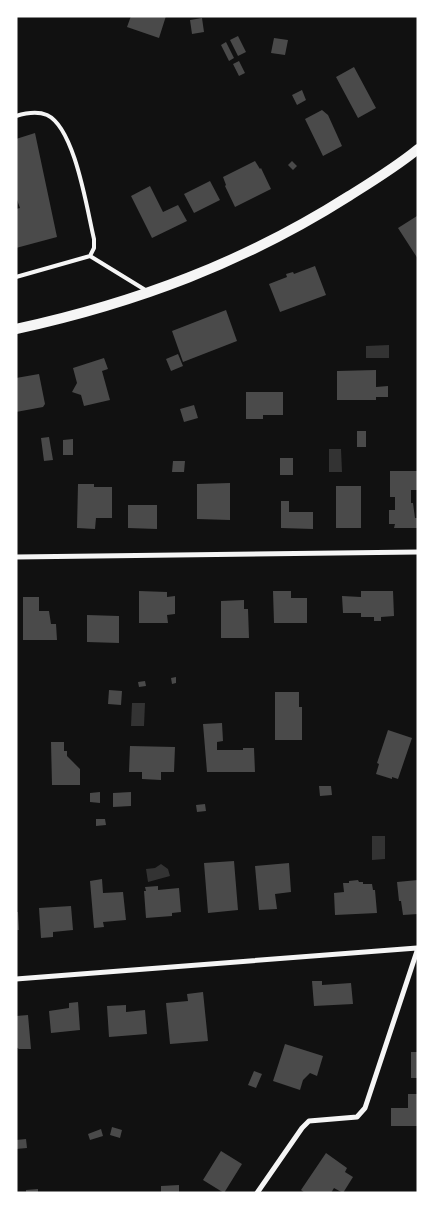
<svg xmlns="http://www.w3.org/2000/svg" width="434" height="1209" viewBox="0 0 434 1209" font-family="Commissioner,sans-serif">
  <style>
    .water { fill: #333 }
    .building { fill: #4a4a4a }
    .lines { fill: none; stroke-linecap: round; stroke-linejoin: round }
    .service { stroke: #f5f5f5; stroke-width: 4 }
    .minor { stroke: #f5f5f5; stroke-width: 5 }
    .secondary { stroke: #f5f5f5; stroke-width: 10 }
  </style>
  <rect width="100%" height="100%" fill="#111"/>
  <!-- water -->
  <path class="water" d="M 389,345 L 389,358 L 366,358 L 366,346 Z
    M 329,449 L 341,449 L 342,472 L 329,472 Z
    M 132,703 L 145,703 L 144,726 L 131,726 Z
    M 372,836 L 385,836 L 385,859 L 372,860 Z
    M 161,864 L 168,869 L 170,876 L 148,882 L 146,869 L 155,868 Z"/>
  <!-- building -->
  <path class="building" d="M 131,16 L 166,16 L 159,38 L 127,27 Z
    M 202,18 L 204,32 L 192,34 L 190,20 Z
    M 238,36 L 246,52 L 238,56 L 230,40 Z
    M 274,38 L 288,40 L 285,55 L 271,53 Z
    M 226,42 L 234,58 L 229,61 L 221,45 Z
    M 239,61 L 245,73 L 239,76 L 233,64 Z
    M 354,67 L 376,108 L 358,118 L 336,77 Z
    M 302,90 L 306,100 L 297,105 L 292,95 Z
    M 322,110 L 328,115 L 342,146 L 323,156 L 305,119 Z
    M 35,133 L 57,237 L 16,248 L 16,209 L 20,208 L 16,197 L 16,139 Z
    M 255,161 L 260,169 L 261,168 L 271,189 L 235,207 L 225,186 L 226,185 L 223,177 Z
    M 292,161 L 297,166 L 293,170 L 288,165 Z
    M 210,181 L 220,200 L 194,213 L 184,194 Z
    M 150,186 L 163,212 L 178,205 L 187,221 L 152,238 L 131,196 Z
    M 417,216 L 418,218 L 418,259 L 398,228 Z
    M 315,266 L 326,295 L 280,312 L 269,284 L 287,277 L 286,274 L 293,272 L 294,274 Z
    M 226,310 L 237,341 L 183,362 L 172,331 Z
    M 178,354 L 183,366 L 171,371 L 166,359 Z
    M 104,358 L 108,369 L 102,371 L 110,400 L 84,406 L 81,395 L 72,392 L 77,383 L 73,368 Z
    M 376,370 L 376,387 L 388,386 L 388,397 L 376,397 L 376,400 L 337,400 L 337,371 Z
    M 39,374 L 45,404 L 43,407 L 16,412 L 16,378 Z
    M 246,392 L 283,392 L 283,415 L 263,415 L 263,419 L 246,419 Z
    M 194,405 L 198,418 L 184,422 L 180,409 Z
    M 357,431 L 366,431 L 366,447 L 357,447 Z
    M 49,437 L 53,460 L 44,461 L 41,438 Z
    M 73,439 L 73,455 L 63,455 L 63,440 Z
    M 280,458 L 293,458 L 293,475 L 280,475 Z
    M 173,461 L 185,461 L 184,472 L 172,472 Z
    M 390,471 L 417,471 L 417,490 L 411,490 L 411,503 L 413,503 L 415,518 L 417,518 L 418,528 L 394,528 L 395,524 L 389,524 L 389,510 L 395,510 L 395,497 L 390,497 Z
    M 230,483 L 230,520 L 197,519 L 197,484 Z
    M 78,484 L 94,484 L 94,487 L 112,487 L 112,518 L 96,518 L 95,529 L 77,528 Z
    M 336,486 L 361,486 L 361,528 L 336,528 Z
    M 281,501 L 289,501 L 289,512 L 313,512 L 313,529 L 281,528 Z
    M 128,505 L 157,505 L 157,529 L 128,528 Z
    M 139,591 L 167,592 L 167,597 L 175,596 L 175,614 L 167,615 L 168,623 L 139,623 Z
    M 273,591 L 291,591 L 291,598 L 307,598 L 307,623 L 274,623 Z
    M 361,591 L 393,591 L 394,616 L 381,617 L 381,621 L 374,621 L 374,617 L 361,617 L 361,613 L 343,613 L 342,596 L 361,597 Z
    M 23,597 L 39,597 L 39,611 L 49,611 L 51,624 L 56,624 L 57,640 L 23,640 Z
    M 244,600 L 244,609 L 248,609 L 249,638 L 221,638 L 221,601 Z
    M 87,615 L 119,616 L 119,643 L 87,642 Z
    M 176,677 L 176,683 L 172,684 L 171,678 Z
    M 145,681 L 146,686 L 139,687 L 138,682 Z
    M 109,690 L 122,691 L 121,705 L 108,704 Z
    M 275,692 L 299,692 L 299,707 L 302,707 L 302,740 L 275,740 Z
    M 222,723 L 223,741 L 217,742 L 217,750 L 243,750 L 243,748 L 254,748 L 255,772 L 207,772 L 203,724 Z
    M 388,730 L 412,738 L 398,779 L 392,777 L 392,779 L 376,774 L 379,764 L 377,763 Z
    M 51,742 L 64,742 L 64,751 L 67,751 L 67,756 L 80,769 L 80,785 L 52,785 Z
    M 130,746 L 175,747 L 174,772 L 161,772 L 161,780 L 142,779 L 142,772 L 129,772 Z
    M 319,786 L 331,786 L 332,795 L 320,796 Z
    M 100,792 L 100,803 L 90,802 L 90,793 Z
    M 131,792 L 131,806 L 113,807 L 113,793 Z
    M 205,804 L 206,811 L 197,812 L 196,805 Z
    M 96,819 L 105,819 L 106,825 L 96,826 Z
    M 234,861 L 238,910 L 208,913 L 204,863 Z
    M 289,863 L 291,892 L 275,894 L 277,909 L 259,910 L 255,866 Z
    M 102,879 L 103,893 L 123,892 L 126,920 L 103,922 L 104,927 L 94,928 L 90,881 Z
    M 358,880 L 359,882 L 363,882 L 363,884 L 372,884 L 373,890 L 375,890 L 377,913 L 335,915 L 334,893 L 344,892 L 343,883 L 349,883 L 349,881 Z
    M 418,880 L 418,914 L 403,915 L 401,901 L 399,901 L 397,882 Z
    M 158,886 L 158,890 L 179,888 L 181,912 L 172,913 L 172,916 L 146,918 L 144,891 L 146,891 L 145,887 Z
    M 71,906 L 73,930 L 53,932 L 53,937 L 41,938 L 39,908 Z
    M 16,912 L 18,912 L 19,930 L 16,930 Z
    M 312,981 L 322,981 L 322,985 L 351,983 L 353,1004 L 314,1006 Z
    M 203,992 L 208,1041 L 170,1044 L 166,1003 L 188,1001 L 187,994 Z
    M 78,1002 L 80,1030 L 51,1033 L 49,1011 L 69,1008 L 69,1003 Z
    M 126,1005 L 126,1012 L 145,1010 L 147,1034 L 109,1037 L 107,1006 Z
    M 28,1015 L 31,1049 L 19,1049 L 16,1047 L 16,1016 Z
    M 285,1044 L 323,1056 L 317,1076 L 310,1073 L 303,1080 L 300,1090 L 273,1081 Z
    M 411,1052 L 418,1052 L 418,1078 L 411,1078 Z
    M 254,1071 L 262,1074 L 256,1088 L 248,1085 Z
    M 408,1094 L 418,1094 L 418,1126 L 391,1126 L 391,1108 L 408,1108 Z
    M 112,1127 L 122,1130 L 120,1138 L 110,1135 Z
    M 101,1129 L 103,1136 L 90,1140 L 88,1134 Z
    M 26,1139 L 27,1148 L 16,1149 L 16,1140 Z
    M 221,1151 L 242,1164 L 224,1193 L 203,1180 Z
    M 326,1153 L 347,1168 L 345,1172 L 353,1177 L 343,1193 L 334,1188 L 331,1193 L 305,1193 L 301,1190 Z
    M 179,1185 L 179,1193 L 161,1193 L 161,1186 Z
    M 38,1189 L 38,1193 L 26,1193 L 26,1190 Z"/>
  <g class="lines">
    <!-- service -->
    <path class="service" d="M 16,116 C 26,113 37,111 47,115 C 75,128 87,210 94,239 L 94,248 L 90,256
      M 16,277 L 90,256 L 147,291"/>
    <!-- minor -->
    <path class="minor" d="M 16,557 L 418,552
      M 16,979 L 417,948
      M 257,1193 L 302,1128 L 309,1121 L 357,1117 L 365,1108 L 418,948"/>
    <!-- secondary -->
    <path class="secondary" d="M 16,329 C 136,303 245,262 349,196 C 373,181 396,167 418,149"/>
  </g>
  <!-- border -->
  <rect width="434" height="1209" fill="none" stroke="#ffffff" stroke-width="35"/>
</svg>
